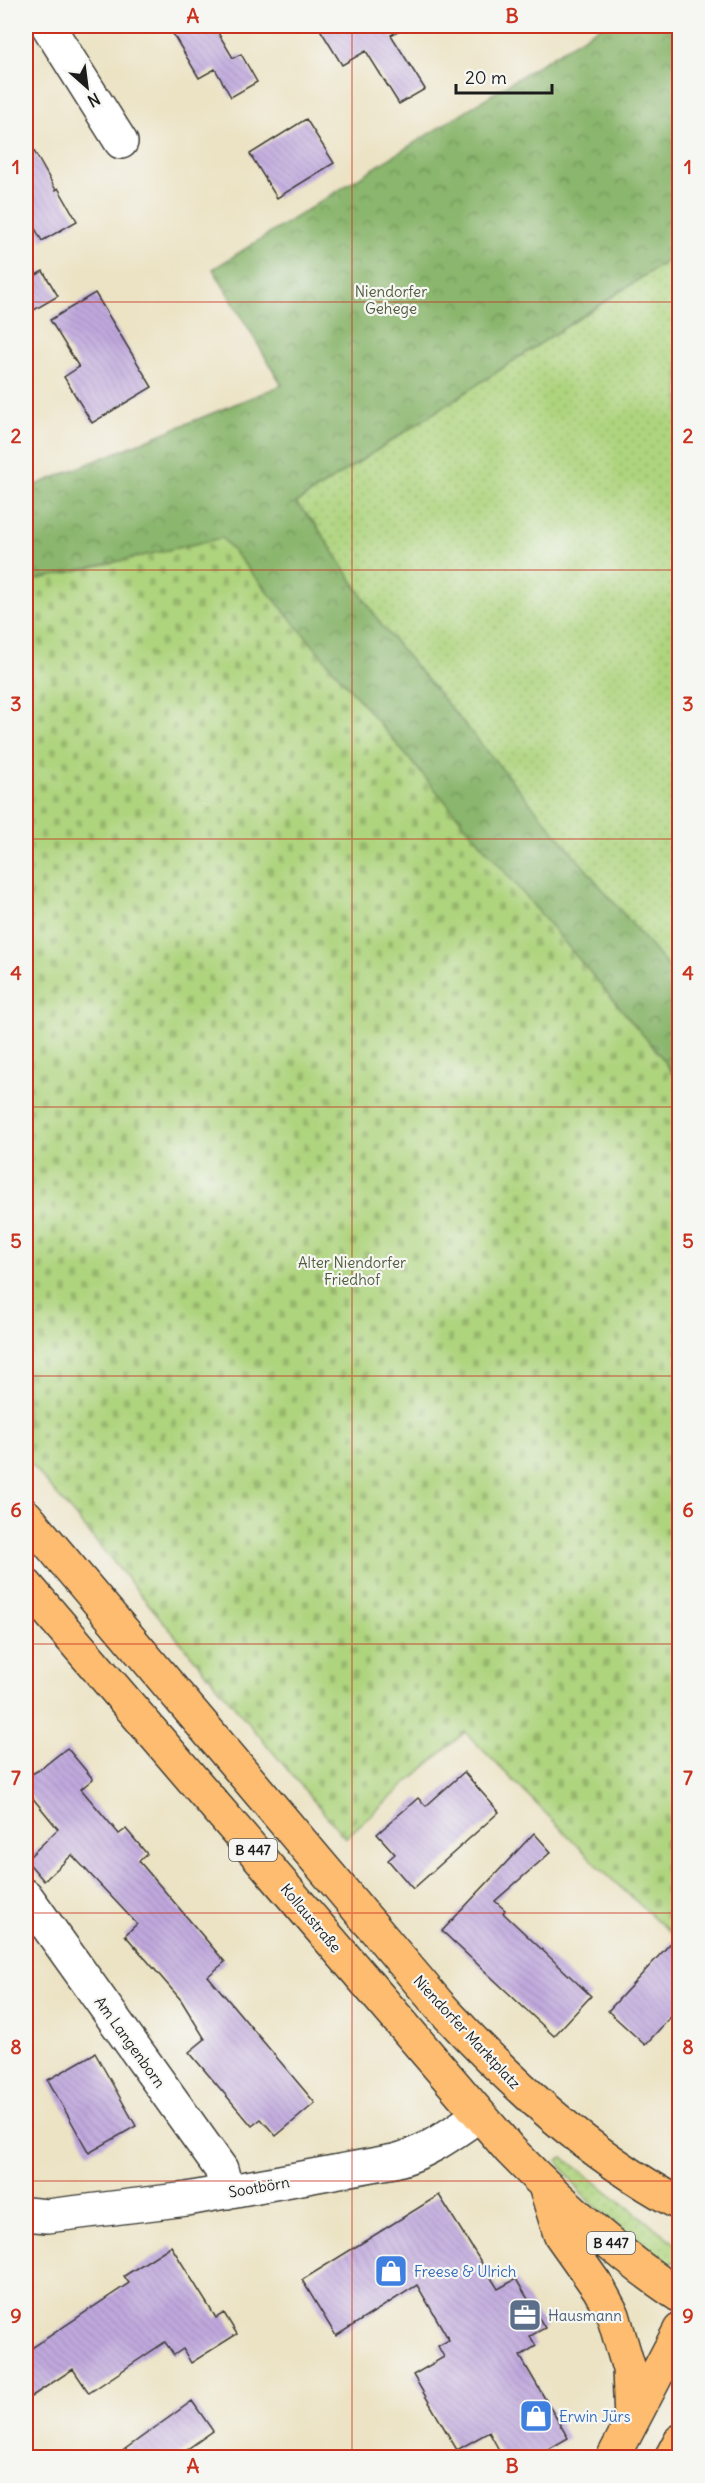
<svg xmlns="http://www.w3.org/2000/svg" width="705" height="2483" viewBox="0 0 705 2483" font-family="Delius,sans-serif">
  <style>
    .grass { fill: url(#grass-dots); stroke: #65784d; stroke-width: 1.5 }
    .forest { fill: url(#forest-crowns); stroke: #536944; stroke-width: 1.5 }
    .cemetery { fill: url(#cemetery-stones); stroke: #65784d; stroke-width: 1.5 }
    .building { fill: url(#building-back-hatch) }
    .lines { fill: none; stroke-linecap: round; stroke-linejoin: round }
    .minor-casing { stroke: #3b3a35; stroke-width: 36 }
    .major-casing { stroke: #3b3a35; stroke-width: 36 }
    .minor { stroke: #fff; stroke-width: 33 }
    .major { stroke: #fdbc6f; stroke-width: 33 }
    .grid { fill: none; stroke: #c8321e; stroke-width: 1.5; stroke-opacity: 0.55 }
    .labels { text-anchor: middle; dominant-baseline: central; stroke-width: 4.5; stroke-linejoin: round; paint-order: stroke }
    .shield { fill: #f6f6f2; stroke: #5d5d5c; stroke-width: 1.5 }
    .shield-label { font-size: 14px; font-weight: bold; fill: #1c1c1c }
    .park-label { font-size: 15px; fill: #4f5c3e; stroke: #f6f6f2 }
    .street-label { font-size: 15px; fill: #1c1c1c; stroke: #f6f6f2 }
    .shop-label { font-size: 15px; fill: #366cbe; stroke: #f6f6f2; text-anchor: start }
    .service-label { font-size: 15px; fill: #4e5e75; stroke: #f6f6f2; text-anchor: start }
    .neatline { fill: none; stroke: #c8321e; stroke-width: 2 }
    .grid-label { font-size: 20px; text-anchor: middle; font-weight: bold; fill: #c8321e }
  </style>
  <defs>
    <pattern id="grass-dots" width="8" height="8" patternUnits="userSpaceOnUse" patternTransform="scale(1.5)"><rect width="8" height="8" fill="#aed47e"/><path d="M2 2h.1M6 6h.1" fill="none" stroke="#95b56c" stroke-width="1.8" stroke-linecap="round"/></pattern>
    <pattern id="forest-crowns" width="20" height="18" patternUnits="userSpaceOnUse" patternTransform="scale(1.5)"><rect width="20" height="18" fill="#8ab66d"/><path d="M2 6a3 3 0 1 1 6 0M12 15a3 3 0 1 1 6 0" fill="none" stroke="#709359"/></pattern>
    <pattern id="cemetery-stones" width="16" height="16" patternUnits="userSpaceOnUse" patternTransform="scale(1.5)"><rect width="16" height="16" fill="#aed47e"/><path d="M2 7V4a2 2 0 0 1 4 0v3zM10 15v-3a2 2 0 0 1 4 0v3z" fill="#95b56c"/></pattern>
    <pattern id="building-back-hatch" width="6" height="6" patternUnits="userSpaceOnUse" patternTransform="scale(1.5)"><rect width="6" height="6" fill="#c0a8dd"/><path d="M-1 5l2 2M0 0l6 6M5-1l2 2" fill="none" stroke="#a490bd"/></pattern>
  </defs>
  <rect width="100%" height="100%" fill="#f6f6f2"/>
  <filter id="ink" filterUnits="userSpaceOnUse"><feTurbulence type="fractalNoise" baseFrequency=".0167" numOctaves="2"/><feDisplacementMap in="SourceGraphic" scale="12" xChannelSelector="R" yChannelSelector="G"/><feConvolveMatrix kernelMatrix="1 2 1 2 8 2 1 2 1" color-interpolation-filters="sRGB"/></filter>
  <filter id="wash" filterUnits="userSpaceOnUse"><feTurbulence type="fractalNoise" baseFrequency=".008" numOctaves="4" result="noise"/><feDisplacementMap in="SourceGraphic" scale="24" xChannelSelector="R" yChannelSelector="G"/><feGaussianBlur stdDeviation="1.35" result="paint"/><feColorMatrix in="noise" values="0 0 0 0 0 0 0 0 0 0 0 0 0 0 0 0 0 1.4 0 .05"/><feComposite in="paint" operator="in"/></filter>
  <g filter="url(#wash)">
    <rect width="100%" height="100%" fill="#ece3c4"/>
    <!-- grass -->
    <path class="grass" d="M 679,253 L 679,987 L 380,628 L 319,539 L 319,530 L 296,503 Z
      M 563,2157 L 677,2245 L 679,2260 L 668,2264 L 583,2196 L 557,2160 Z"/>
    <!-- forest -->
    <path class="forest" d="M 601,26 L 679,26 L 679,253 L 296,503 L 316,525 L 382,626 L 679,980 L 679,1083 L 659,1054 L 222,538 L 26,582 L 26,489 L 282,385 L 213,269 Z"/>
    <!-- cemetery -->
    <path class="cemetery" d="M 222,538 L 659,1054 L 679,1083 L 679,1940 L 608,1876 L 465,1732 L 345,1838 L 26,1458 L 26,582 Z"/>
    <g id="blocks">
      <!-- building -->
      <path class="building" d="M 187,26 L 214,26 L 233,58 L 241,54 L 257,82 L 231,97 L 215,69 L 199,78 L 173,34 Z
        M 318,26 L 407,26 L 391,35 L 425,89 L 399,104 L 366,51 L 342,65 Z
        M 306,119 L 334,163 L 277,198 L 250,154 Z
        M 26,137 L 56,190 L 58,188 L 77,221 L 42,241 L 26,212 Z
        M 43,271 L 58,296 L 34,310 L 26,295 L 26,281 Z
        M 95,293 L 152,387 L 92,423 L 64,377 L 79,367 L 50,320 Z
        M 67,1748 L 93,1779 L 81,1789 L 119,1834 L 126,1829 L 147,1854 L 139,1861 L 225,1962 L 208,1976 L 315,2103 L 276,2136 L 261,2119 L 252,2126 L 189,2052 L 205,2039 L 181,2000 L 125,1935 L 137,1924 L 72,1855 L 44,1881 L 26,1860 L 58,1829 L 26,1790 L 26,1777 L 39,1770 Z
        M 464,1772 L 499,1812 L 413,1889 L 388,1860 L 395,1854 L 377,1834 L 418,1798 L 426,1806 Z
        M 534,1833 L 551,1852 L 495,1901 L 505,1910 L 503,1913 L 591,1996 L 554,2036 L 442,1931 Z
        M 680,1933 L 680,2007 L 645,2045 L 608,2011 Z
        M 95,2053 L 136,2126 L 89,2153 L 48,2080 Z
        M 439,2195 L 498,2289 L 516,2279 L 545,2328 L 530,2336 L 536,2346 L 520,2356 L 568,2438 L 535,2457 L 503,2457 L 489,2432 L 457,2450 L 413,2375 L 444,2357 L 438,2346 L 449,2340 L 417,2285 L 336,2336 L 302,2280 Z
        M 171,2246 L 216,2318 L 224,2313 L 237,2334 L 191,2363 L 183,2349 L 174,2355 L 165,2342 L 89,2393 L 73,2369 L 26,2400 L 26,2352 L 129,2283 L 124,2276 Z
        M 192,2401 L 213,2431 L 176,2457 L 114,2457 Z"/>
    </g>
  </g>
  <g filter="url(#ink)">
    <use href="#blocks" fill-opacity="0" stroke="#3b3a35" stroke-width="1.5"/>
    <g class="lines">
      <!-- minor casing -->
      <g class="minor-casing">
        <path id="minor" d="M 48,26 L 121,142
          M 26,1896 L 221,2169 L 227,2192
          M 26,2214 L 47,2216 L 187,2199 L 394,2161 C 427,2153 451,2134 479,2115"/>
      </g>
      <!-- major casing -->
      <g class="major-casing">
        <path id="major" d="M 26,1516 L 439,2005 C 510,2082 586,2153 680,2204
          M 26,1585 L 510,2150 C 562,2203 618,2255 680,2296
          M 545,2186 L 560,2234 L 599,2289 L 613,2315 L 629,2369 L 631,2421
          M 613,2458 L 680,2330
          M 671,2458 L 680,2441"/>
      </g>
      <!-- minor -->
      <use href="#minor" class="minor"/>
      <!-- major -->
      <use href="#major" class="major"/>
    </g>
  </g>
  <!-- grid -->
  <path class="grid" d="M 352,26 L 352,2458M 26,302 L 680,302M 26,570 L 680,570M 26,839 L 680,839M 26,1107 L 680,1107M 26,1376 L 680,1376M 26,1644 L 680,1644M 26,1913 L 680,1913M 26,2181 L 680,2181"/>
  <!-- icons -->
  <defs>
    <g id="shop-square" transform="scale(1.725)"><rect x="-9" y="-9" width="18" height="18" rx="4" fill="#3f7fe0" stroke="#f6f6f2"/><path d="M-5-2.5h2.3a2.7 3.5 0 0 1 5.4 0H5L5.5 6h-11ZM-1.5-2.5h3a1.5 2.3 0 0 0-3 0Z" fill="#fff"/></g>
    <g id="office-square" transform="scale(1.725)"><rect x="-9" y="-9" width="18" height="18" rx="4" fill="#5c6f8a" stroke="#f6f6f2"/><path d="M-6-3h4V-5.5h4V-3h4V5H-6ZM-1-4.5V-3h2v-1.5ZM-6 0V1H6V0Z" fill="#fff"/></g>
  </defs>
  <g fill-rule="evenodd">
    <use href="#shop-square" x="391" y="2271"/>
    <use href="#office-square" x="525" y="2315"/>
    <use href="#shop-square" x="536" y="2416"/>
  </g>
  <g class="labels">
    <!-- shield labels -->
    <g class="shield">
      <rect x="229" y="1839" width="48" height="22" rx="4.5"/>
      <rect x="587" y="2232" width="48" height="22" rx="4.5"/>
    </g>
    <g class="shield-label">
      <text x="253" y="1850">B 447</text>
      <text x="611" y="2243">B 447</text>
    </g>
    <!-- park labels -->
    <g class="park-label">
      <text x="391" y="291">Niendorfer<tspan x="391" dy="17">Gehege</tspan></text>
      <text x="352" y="1262">Alter Niendorfer<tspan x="352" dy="17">Friedhof</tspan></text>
    </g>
    <!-- street labels -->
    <g class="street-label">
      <text transform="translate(311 1918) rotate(50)">Kollaustraße</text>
      <text transform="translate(467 2032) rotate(47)">Niendorfer Marktplatz</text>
      <text transform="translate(130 2042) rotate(54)">Am Langenborn</text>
      <text transform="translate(259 2187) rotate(-10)">Sootbörn</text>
    </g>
    <!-- shop labels -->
    <g class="shop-label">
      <text x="414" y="2271">Freese &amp; Ulrich</text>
      <text x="559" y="2416">Erwin Jürs</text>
    </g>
    <!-- service labels -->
    <g class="service-label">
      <text x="548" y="2315">Hausmann</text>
    </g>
  </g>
  <!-- margin -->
  <rect width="705" height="2483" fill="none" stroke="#f6f6f2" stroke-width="66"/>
  <!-- north arrow -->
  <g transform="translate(87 87) rotate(152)" stroke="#f6f6f2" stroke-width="4.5" paint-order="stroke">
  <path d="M0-4.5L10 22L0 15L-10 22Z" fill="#1c1c1c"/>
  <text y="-9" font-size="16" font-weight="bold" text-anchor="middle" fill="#1c1c1c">N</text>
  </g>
  <!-- scale -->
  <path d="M456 84v9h96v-9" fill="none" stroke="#1c1c1c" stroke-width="3"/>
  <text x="465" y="84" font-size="18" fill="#1c1c1c" stroke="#f6f6f2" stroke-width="4.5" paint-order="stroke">20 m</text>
  <rect x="33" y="33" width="639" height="2417" class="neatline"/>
  <g class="grid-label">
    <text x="193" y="23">A</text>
    <text x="512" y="23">B</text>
    <text x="16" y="174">1</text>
    <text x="688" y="174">1</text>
    <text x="16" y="443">2</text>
    <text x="688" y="443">2</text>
    <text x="16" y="711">3</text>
    <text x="688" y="711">3</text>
    <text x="16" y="980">4</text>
    <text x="688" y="980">4</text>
    <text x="16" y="1248">5</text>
    <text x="688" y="1248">5</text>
    <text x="16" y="1517">6</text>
    <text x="688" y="1517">6</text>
    <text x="16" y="1785">7</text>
    <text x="688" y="1785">7</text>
    <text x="16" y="2054">8</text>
    <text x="688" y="2054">8</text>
    <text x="16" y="2323">9</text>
    <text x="688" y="2323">9</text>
    <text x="193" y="2473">A</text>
    <text x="512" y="2473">B</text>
  </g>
</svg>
